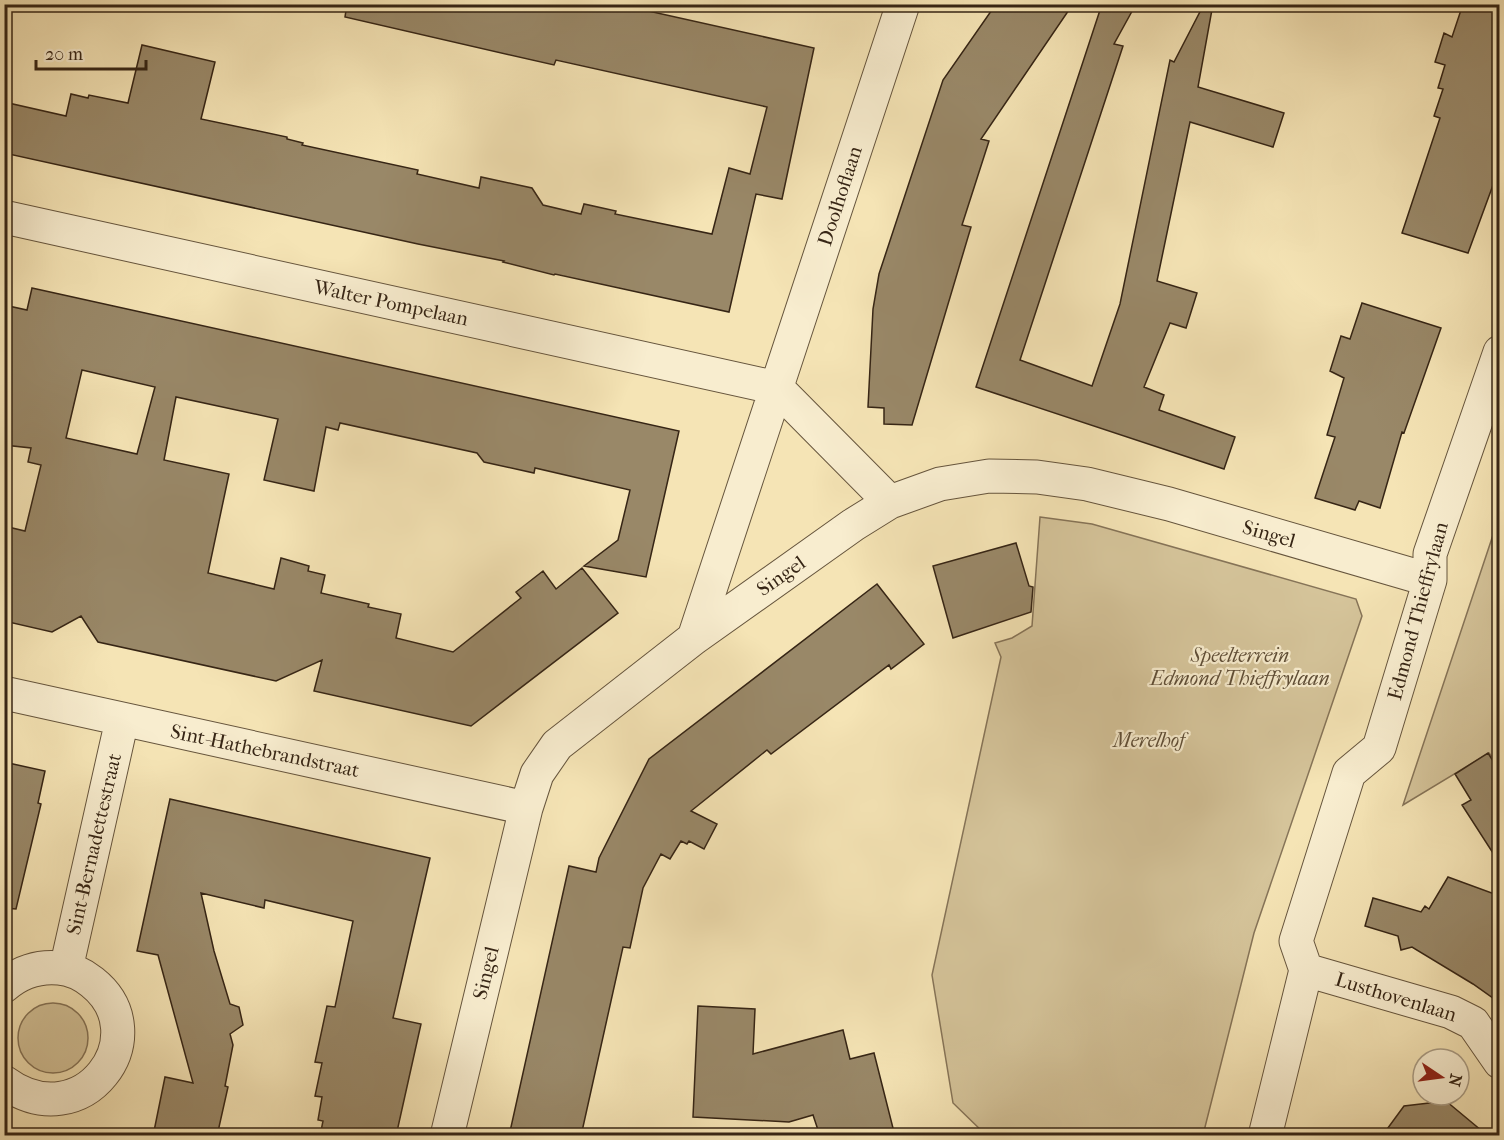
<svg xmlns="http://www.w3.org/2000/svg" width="1504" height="1140" viewBox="0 0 1504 1140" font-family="'IM FELL French Canon',serif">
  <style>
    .green { fill: #d5c49a; stroke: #867458; stroke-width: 1.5 }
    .building { fill: #998868; stroke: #362515; stroke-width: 1.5; fill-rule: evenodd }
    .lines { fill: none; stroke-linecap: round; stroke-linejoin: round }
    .minor-casing { stroke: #66553d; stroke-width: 35 }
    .minor { stroke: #f8edcf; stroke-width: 33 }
    .labels { text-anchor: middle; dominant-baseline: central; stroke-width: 4.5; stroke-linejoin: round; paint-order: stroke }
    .street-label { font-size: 20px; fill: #362515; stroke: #f8edcf }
    .park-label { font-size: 20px; font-style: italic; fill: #5e4d36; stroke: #f8edcf }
  </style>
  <rect width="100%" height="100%" fill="#f5e4b5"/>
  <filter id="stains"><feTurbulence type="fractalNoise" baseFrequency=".00333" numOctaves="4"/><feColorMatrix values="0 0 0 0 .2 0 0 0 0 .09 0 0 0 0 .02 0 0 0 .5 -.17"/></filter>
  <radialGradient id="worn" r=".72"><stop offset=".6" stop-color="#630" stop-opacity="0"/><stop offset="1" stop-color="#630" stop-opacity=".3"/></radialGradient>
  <!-- green -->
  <path class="green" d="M 1040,517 L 1092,524 L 1356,599 L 1362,616 L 1254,933 L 1203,1135 L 986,1135 L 953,1103 L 932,975 L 1001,657 L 995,643 L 1012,638 L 1032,626 Z
    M 1499,517 L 1499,765 L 1489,753 L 1403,805 Z
    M18 1038a35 35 0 1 1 70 0a35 35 0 1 1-70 0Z"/>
  <!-- building -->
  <path class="building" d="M 347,4 L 617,4 L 814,48 L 782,199 L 756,194 L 729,312 L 555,274 L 554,275 L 503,262 L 504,261 L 418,244 L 4,153 L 4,102 L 66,116 L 71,94 L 88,98 L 89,95 L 128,103 L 142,45 L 215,62 L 201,119 L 287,137 L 287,139 L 303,143 L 302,145 L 418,170 L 417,174 L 479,188 L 481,177 L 532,188 L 543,205 L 581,214 L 584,204 L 616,211 L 615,214 L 712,234 L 729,168 L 750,174 L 767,107 L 556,60 L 554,65 L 345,17 Z
    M 996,4 L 1073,4 L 981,139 L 989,141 L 962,225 L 971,227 L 912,425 L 884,424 L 884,408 L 868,407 L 873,309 L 879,274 L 943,80 Z
    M 1102,4 L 1136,4 L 1114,44 L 1123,46 L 1020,360 L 1092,386 L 1120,304 L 1170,60 L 1174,62 L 1204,4 L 1213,4 L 1198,87 L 1284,113 L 1273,147 L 1190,122 L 1157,281 L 1197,293 L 1186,328 L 1170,323 L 1144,387 L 1164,395 L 1159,410 L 1235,437 L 1224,469 L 976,387 Z
    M 1463,4 L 1500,4 L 1500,166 L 1468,253 L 1402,233 L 1440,118 L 1434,116 L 1443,89 L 1438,88 L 1445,65 L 1435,62 L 1444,33 L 1452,37 Z
    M 32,288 L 679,431 L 646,577 L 584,566 L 618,540 L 630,490 L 535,468 L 534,473 L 484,462 L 477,453 L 340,423 L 338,430 L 326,427 L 314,491 L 264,480 L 278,419 L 176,397 L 164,460 L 229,474 L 208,573 L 274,589 L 281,558 L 309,566 L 308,571 L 325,575 L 321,593 L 369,604 L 368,607 L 401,614 L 396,638 L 453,652 L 521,598 L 516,592 L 543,571 L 556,589 L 582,568 L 618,613 L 471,726 L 314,691 L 322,660 L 276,681 L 98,642 L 81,616 L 52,632 L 4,621 L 4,526 L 25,531 L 41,465 L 28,462 L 31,448 L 4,445 L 4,305 L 27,310 ZM 82,370 L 155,387 L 137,454 L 66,438 Z
    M 1362,303 L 1441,328 L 1404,433 L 1402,432 L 1380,508 L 1359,501 L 1355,510 L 1315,498 L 1335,437 L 1327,435 L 1344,378 L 1330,371 L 1341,336 L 1350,339 Z
    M 1016,543 L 1029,586 L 1033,587 L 1031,612 L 953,638 L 933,566 Z
    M 877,584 L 924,644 L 891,669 L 889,665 L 771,754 L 767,750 L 691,811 L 717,824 L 704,849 L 689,841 L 687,844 L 681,841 L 670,859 L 661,854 L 643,888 L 630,948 L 623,947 L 581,1136 L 509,1136 L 569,866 L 596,872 L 599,858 L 649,759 Z
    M 1488,753 L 1500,772 L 1500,864 L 1462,805 L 1471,800 L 1455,774 Z
    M 4,762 L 45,771 L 38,803 L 41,804 L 16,909 L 4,908 Z
    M 170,799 L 430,858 L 393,1018 L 421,1024 L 396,1136 L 320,1136 L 323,1121 L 318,1120 L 322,1097 L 315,1096 L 322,1063 L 315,1062 L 327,1006 L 335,1007 L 353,921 L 265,900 L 264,908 L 201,893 L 214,951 L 230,1004 L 239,1007 L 243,1025 L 230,1034 L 233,1045 L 225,1086 L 228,1087 L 217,1136 L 153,1136 L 165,1077 L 193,1083 L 158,955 L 137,951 Z
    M 1448,877 L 1500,896 L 1500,1003 L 1473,984 L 1412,947 L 1401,950 L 1398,936 L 1365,926 L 1373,898 L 1421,912 L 1425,906 L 1429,909 Z
    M 698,1006 L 755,1009 L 753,1054 L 843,1030 L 850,1059 L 874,1053 L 895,1136 L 820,1136 L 813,1115 L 789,1122 L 693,1117 Z
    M 1446,1101 L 1488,1136 L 1382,1136 L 1404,1106 Z"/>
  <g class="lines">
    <!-- minor casing -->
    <g class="minor-casing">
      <path id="minor" d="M 4,217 L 777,388 L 890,502
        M 694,638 L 903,4
        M 4,693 L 526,808
        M 66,969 L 122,720
        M 1306,970 L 1451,1012 L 1473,1023 L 1500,1062
        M 4,986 C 20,972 38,966 59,968 C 71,969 82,974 92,982 C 159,1035 83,1140 4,1082
        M 447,1136 L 526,808 L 537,774 L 557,745 L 694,638 L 853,525 L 890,502 L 940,484 L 989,476 L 1037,477 L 1087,484 L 1169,504 L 1430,580
        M 1265,1136 L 1306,970 L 1296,941 L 1349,773 L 1379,748 L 1430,580 L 1430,554 L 1500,352"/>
    </g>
    <!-- minor -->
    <use href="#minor" class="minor"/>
  </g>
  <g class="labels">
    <!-- street labels -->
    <g class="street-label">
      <text transform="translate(840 196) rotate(-72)">Doolhoflaan</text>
      <text transform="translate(391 303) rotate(12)">Walter Pompelaan</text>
      <text transform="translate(1269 534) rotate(16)">Singel</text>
      <text transform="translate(781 576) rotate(-35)">Singel</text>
      <text transform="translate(1418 611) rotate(-75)">Edmond Thieffrylaan</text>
      <text transform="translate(265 751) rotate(12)">Sint-Hathebrandstraat</text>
      <text transform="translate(94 844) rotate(-77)">Sint-Bernadettestraat</text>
      <text transform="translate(486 973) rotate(-76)">Singel</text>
      <text transform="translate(1396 997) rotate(17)">Lusthovenlaan</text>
    </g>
    <!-- park labels -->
    <g class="park-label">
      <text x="1240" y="655">Speelterrein<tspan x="1240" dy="23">Edmond Thieffrylaan</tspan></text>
      <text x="1149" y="740">Merelhof</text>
    </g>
  </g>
  <!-- margin -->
  <rect width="1504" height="1140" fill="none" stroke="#f5e4b5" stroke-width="24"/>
  <rect x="6" y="6" width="1492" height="1128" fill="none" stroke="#362515" stroke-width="3"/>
  <rect x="12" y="12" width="1480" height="1116" fill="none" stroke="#362515" stroke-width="1.5"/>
  <!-- north arrow -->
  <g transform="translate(1441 1077) rotate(103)"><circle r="28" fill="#f8edcf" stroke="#aa9d85" stroke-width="1.5"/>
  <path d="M0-4.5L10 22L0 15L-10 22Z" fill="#8f2418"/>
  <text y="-9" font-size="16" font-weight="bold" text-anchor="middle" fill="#362515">N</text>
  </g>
  <!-- scale -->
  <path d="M36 60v9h110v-9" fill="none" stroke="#362515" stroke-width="3"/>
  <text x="45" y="60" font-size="18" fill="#362515" stroke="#f8edcf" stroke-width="4.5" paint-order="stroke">20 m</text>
  <rect width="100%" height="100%" filter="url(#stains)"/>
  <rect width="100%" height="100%" fill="url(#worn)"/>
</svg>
